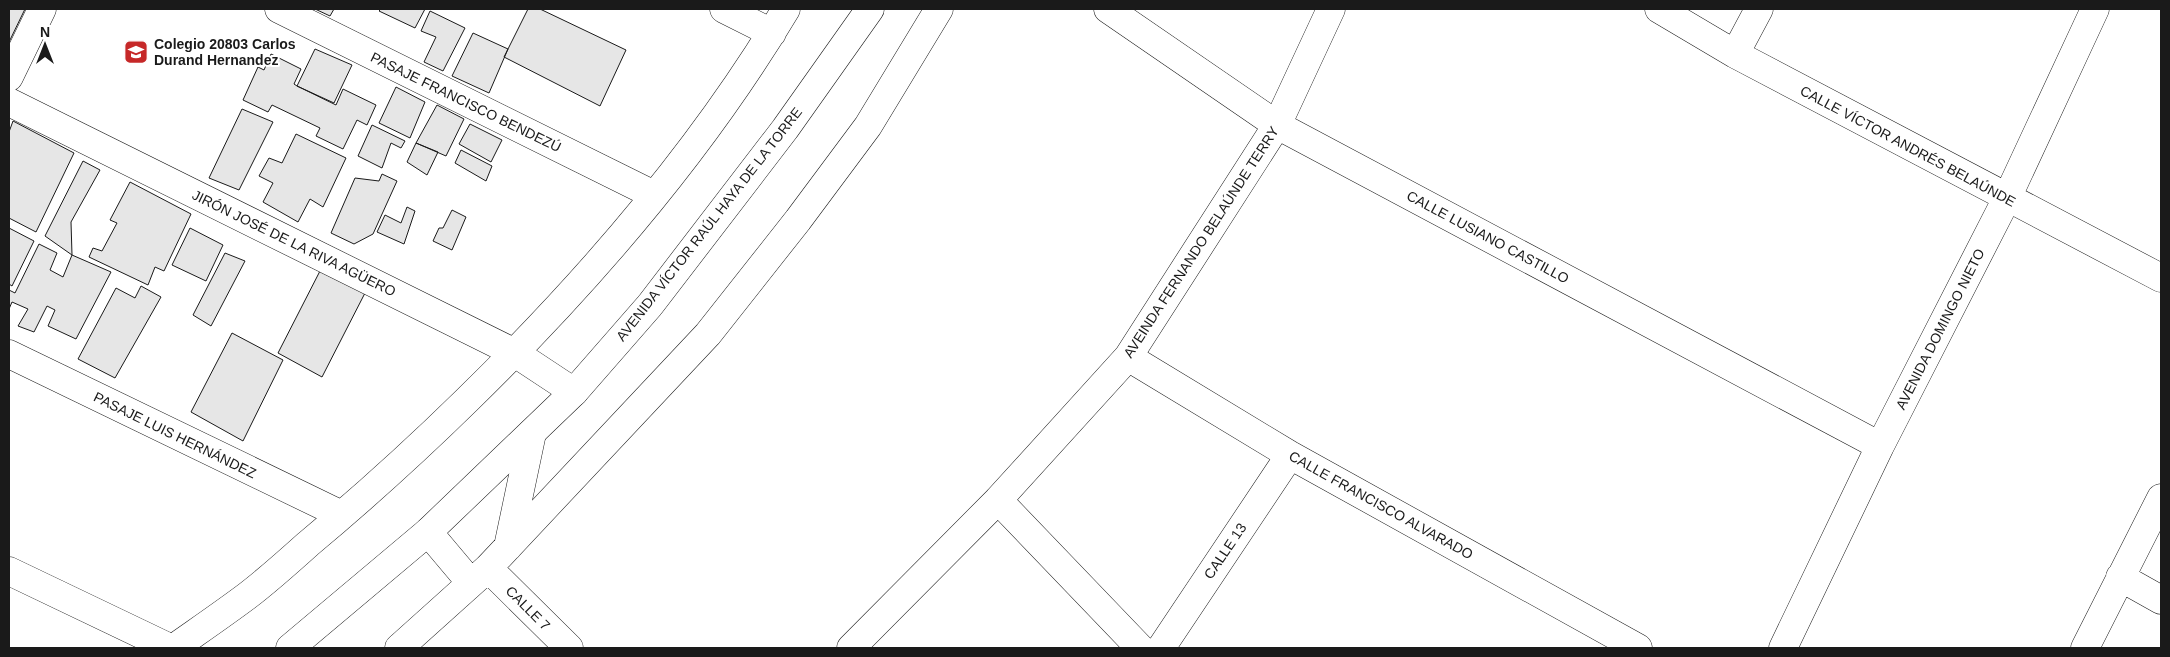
<svg xmlns="http://www.w3.org/2000/svg" width="2170" height="657" viewBox="0 0 2170 657" font-family="Helvetica,sans-serif">
  <style>
    .building { fill: #e6e6e6; stroke: #1a1a1a }
    .lines { fill: none; stroke-linecap: round; stroke-linejoin: round }
    .street-casing { stroke: #1a1a1a; stroke-width: 29 }
    .primary-casing { stroke: #1a1a1a; stroke-width: 29 }
    .street { stroke: #fff; stroke-width: 28 }
    .primary { stroke: #fff; stroke-width: 28 }
    .labels { text-anchor: middle; dominant-baseline: central; stroke-width: 4; stroke-linejoin: round; paint-order: stroke }
    .poi-label { font-size: 14px; font-weight: bold; fill: #1a1a1a; stroke: #fff; text-anchor: start }
    .street-label { font-size: 14px; fill: #1a1a1a; stroke: #fff }
  </style>
  <rect width="100%" height="100%" fill="#fff"/>
  <!-- building -->
  <path class="building" d="M 9,9 L 25,9 L 9,42 Z
    M 315,9 L 334,9 L 330,16 Z
    M 381,9 L 425,9 L 415,28 L 379,11 Z
    M 528,9 L 540,9 L 626,50 L 600,106 L 504,57 Z
    M 430,11 L 465,28 L 443,71 L 424,62 L 436,37 L 421,31 Z
    M 473,33 L 508,49 L 489,93 L 452,76 Z
    M 315,49 L 352,65 L 334,103 L 297,86 Z
    M 271,54 L 301,69 L 294,84 L 297,86 L 336,105 L 343,89 L 376,105 L 367,125 L 357,120 L 343,149 L 316,136 L 320,128 L 272,105 L 268,112 L 243,100 L 258,67 L 264,70 Z
    M 396,87 L 425,102 L 410,138 L 379,123 Z
    M 437,105 L 464,119 L 446,156 L 416,143 Z
    M 242,109 L 273,122 L 239,190 L 209,178 Z
    M 13,121 L 74,153 L 36,232 L 9,218 L 9,132 Z
    M 470,124 L 502,140 L 491,162 L 459,144 Z
    M 372,125 L 405,141 L 401,148 L 391,143 L 382,168 L 358,156 Z
    M 296,134 L 346,158 L 323,207 L 310,199 L 298,222 L 263,202 L 273,183 L 259,176 L 269,158 L 282,163 Z
    M 416,143 L 438,152 L 427,175 L 407,162 Z
    M 461,150 L 492,166 L 486,181 L 455,163 Z
    M 83,161 L 100,170 L 71,222 L 72,255 L 45,236 Z
    M 382,174 L 397,181 L 373,234 L 354,244 L 331,233 L 355,178 L 379,181 Z
    M 130,182 L 191,214 L 164,271 L 155,267 L 148,285 L 89,257 L 93,248 L 102,251 L 117,223 L 110,220 Z
    M 407,207 L 415,211 L 404,244 L 377,232 L 385,215 L 401,223 Z
    M 452,210 L 466,217 L 452,250 L 433,241 L 439,228 L 443,228 Z
    M 9,228 L 34,241 L 12,286 L 9,284 Z
    M 190,228 L 223,245 L 206,281 L 172,265 Z
    M 39,244 L 57,253 L 50,270 L 63,277 L 72,255 L 111,272 L 76,339 L 48,326 L 55,310 L 47,306 L 34,332 L 18,326 L 28,309 L 12,302 L 9,309 L 9,290 L 15,293 Z
    M 225,253 L 245,261 L 211,326 L 193,315 Z
    M 321,269 L 365,293 L 322,377 L 278,353 Z
    M 141,286 L 161,297 L 115,378 L 78,359 L 116,288 L 135,298 Z
    M 232,333 L 283,360 L 243,441 L 191,412 Z"/>
  <g class="lines">
    <!-- street casing -->
    <g class="street-casing">
      <path id="street" d="M 279,9 L 654,195
        M 724,9 L 772,33
        M 1108,9 L 1277,125 L 1880,446
        M 1659,9 L 1735,54 L 2161,278
        M 1735,54 L 1759,9
        M 9,77 L 42,9
        M 9,102 L 515,353 L 574,392
        M 9,354 L 342,515
        M 1128,357 L 1290,455 L 1638,648
        M 998,500 L 1140,648
        M 428,532 L 471,583
        M 508,547 L 532,433
        M 488,568 L 569,648
        M 9,571 L 170,648
        M 2120,577 L 2161,600
        M 174,648 C 198,631 223,614 247,596 C 268,580 288,562 308,544 C 363,498 416,450 467,400 C 587,283 700,153 786,9
        M 399,648 L 488,568 L 708,334 L 798,220 L 868,126 L 939,9
        M 851,648 L 998,500 L 1128,357 L 1277,125 L 1331,9
        M 1161,648 L 1290,455
        M 1783,648 L 1880,446 L 2007,198 L 2095,9
        M 2085,648 L 2161,498"/>
    </g>
    <!-- primary casing -->
    <g class="primary-casing">
      <path id="primary" d="M 290,648 L 428,532 L 574,392 L 650,305 L 785,129 L 870,9"/>
    </g>
    <!-- street -->
    <use href="#street" class="street"/>
    <!-- primary -->
    <use href="#primary" class="primary"/>
  </g>
  <!-- icons -->
  <defs>
    <g id="school-square" transform="scale(1.25)"><rect x="-9" y="-9" width="18" height="18" rx="4" fill="#c62828" stroke="#fff"/><path d="M0-5L7-2L0 1L-7-2ZM-4 1L0 2.5L4 1V4Q0 6-4 4Z" fill="#fff"/></g>
  </defs>
  <g fill-rule="evenodd">
    <use href="#school-square" x="136" y="52"/>
  </g>
  <g class="labels">
    <!-- poi labels -->
    <g class="poi-label">
      <text x="154" y="44">Colegio 20803 Carlos<tspan x="154" dy="16">Durand Hernandez</tspan></text>
    </g>
    <!-- street labels -->
    <g class="street-label">
      <text transform="translate(466 102) rotate(26)">PASAJE FRANCISCO BENDEZÚ</text>
      <text transform="translate(1908 146) rotate(28)">CALLE VÍCTOR ANDRÉS BELAÚNDE</text>
      <text transform="translate(709 224) rotate(-52)">AVENIDA VÍCTOR RAÚL HAYA DE LA TORRE</text>
      <text transform="translate(1488 237) rotate(28)">CALLE LUSIANO CASTILLO</text>
      <text transform="translate(1201 242) rotate(-57)">AVEINDA FERNANDO BELAÚNDE TERRY</text>
      <text transform="translate(294 243) rotate(26)">JIRÓN JOSÉ DE LA RIVA AGÜERO</text>
      <text transform="translate(1940 329) rotate(-63)">AVENIDA DOMINGO NIETO</text>
      <text transform="translate(175 435) rotate(26)">PASAJE LUIS HERNÁNDEZ</text>
      <text transform="translate(1381 505) rotate(29)">CALLE FRANCISCO ALVARADO</text>
      <text transform="translate(1225 551) rotate(-56)">CALLE 13</text>
      <text transform="translate(528 608) rotate(45)">CALLE 7</text>
    </g>
  </g>
  <!-- border -->
  <rect width="2170" height="657" fill="none" stroke="#1a1a1a" stroke-width="20"/>
  <!-- north arrow -->
  <g transform="translate(45 45)" stroke="#ffffff" stroke-width="4" paint-order="stroke">
  <path d="M0-4L9 19L0 12L-9 19Z" fill="#1a1a1a"/>
  <text y="-8" font-size="14" font-weight="bold" text-anchor="middle" fill="#1a1a1a">N</text>
  </g>
</svg>
